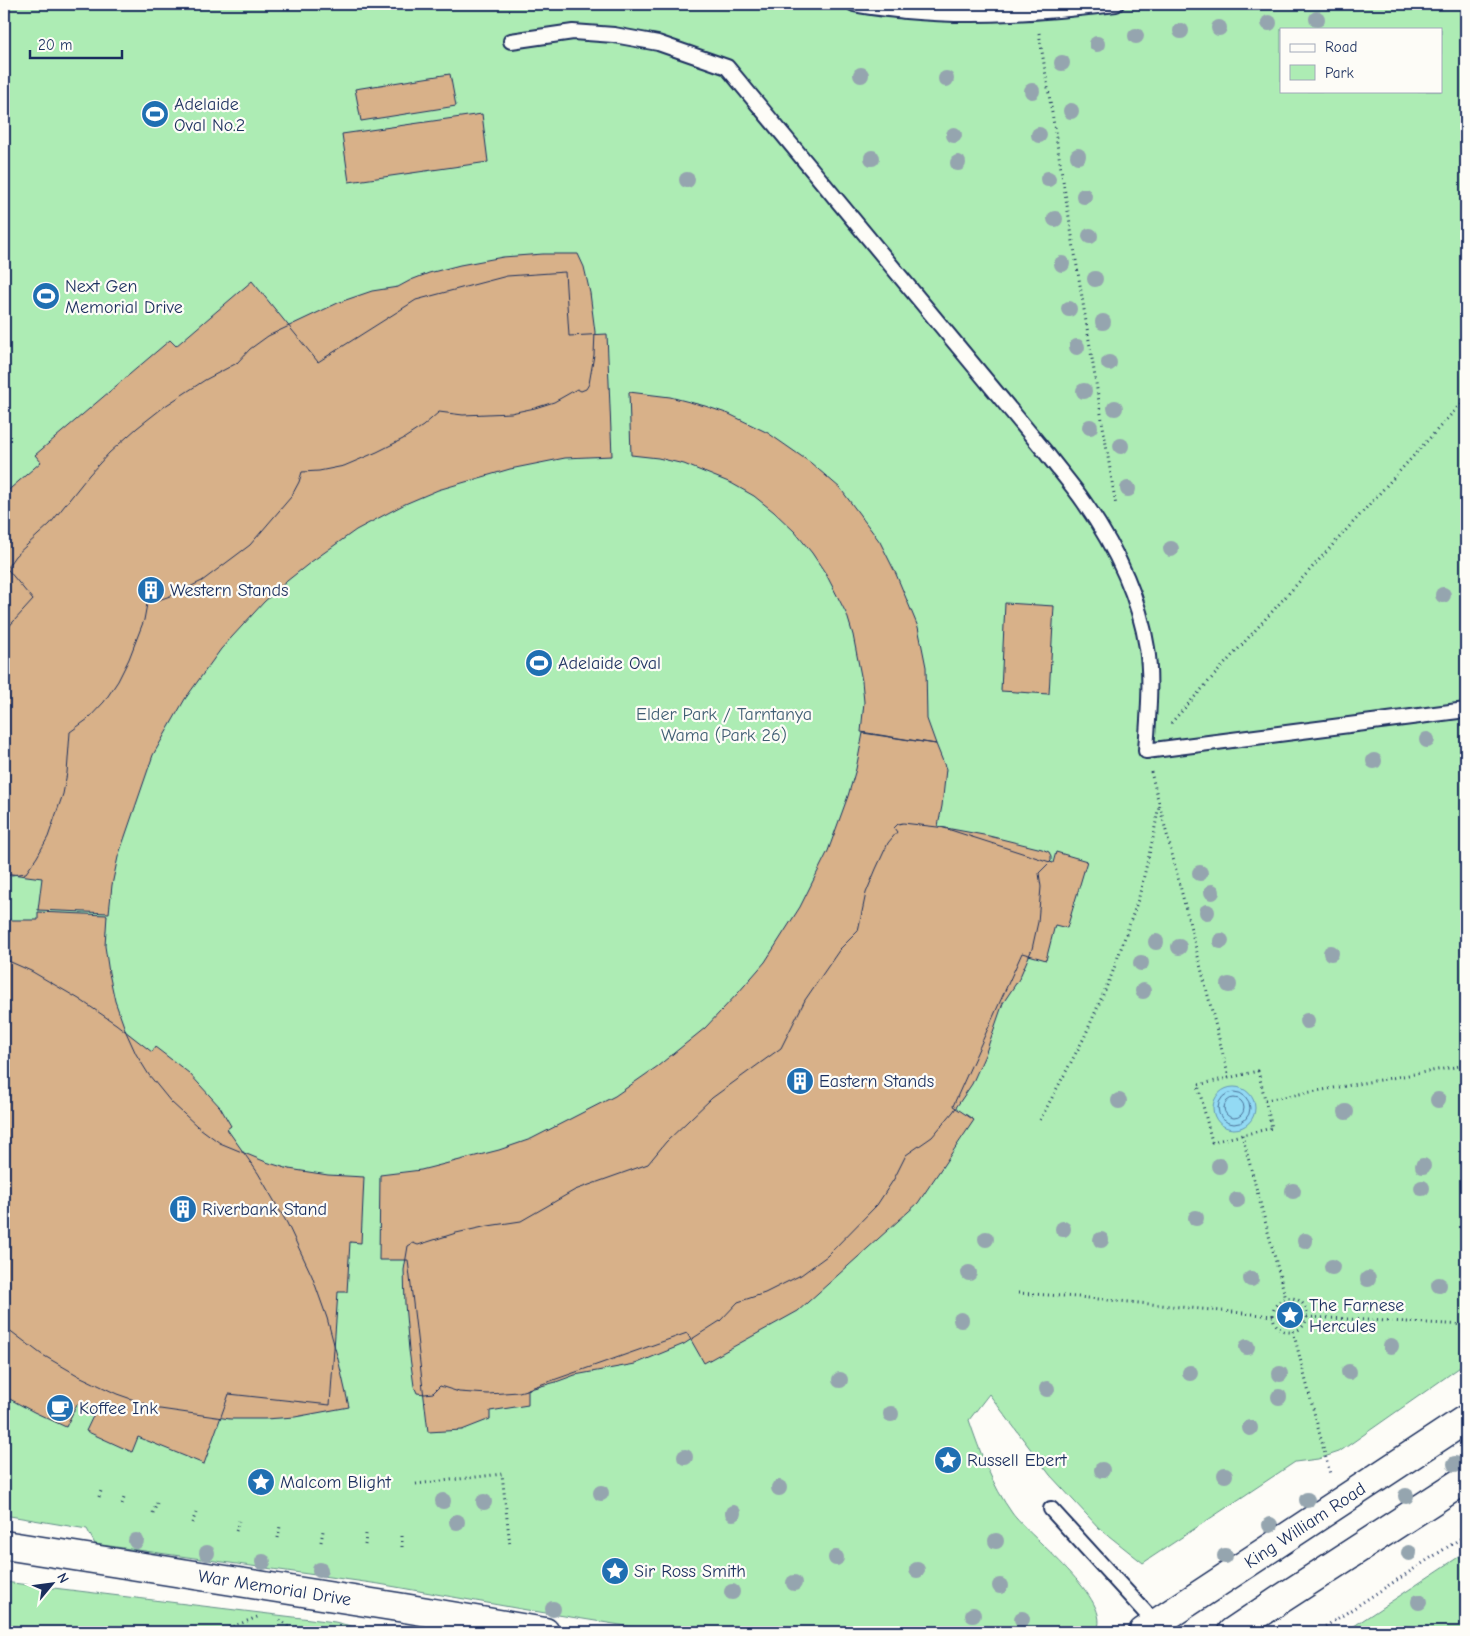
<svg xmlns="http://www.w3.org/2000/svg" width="1470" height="1636" viewBox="0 0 1470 1636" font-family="'Comic Neue',sans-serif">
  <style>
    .green { fill: #adecb4; stroke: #648e89; fill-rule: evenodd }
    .water { fill: #93daf4; stroke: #6396b8 }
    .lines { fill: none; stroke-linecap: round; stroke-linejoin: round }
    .shore { stroke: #4b739a; stroke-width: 1 }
    .building { fill: #d8b189; stroke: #1b2f5e }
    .lane-casing { stroke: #1b2f5e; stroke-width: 18 }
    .secondary-casing { stroke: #1b2f5e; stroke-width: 31 }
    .path { stroke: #1b2f5e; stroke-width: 3; stroke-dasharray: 1 4; stroke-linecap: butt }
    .lane { stroke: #fdfcf7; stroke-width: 14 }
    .secondary { stroke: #fdfcf7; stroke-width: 28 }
    .tree { fill: #95a5af }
    .labels { text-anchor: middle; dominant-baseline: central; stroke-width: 4.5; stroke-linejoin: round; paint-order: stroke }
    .poi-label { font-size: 18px; fill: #1b2f5e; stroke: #fdfcf7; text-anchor: start }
    .park-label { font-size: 18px; fill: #405e74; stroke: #fdfcf7 }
    .street-label { font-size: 18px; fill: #1b2f5e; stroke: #fdfcf7 }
  </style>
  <rect width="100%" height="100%" fill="#fdfcf7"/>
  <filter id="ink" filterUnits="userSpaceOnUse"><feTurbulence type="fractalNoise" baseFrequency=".02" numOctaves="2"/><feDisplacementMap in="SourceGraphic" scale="10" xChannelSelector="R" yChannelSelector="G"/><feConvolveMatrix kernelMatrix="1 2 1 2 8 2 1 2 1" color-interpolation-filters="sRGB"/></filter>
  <g filter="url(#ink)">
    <!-- green -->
    <path class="green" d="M 4,4 L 1466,4 L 1466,1363 L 1339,1452 L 1318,1459 L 1295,1462 L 1143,1563 L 1099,1528 L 1050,1475 L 989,1394 L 969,1420 C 980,1452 992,1485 1012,1513 C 1029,1537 1116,1601 1096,1632 L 664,1632 L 527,1610 L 379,1584 L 95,1544 L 87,1529 L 4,1515 ZM 1281,29 L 1441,29 L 1441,91 L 1281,91 Z
      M 1466,1552 L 1466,1632 L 1345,1632 Z
      M 4,1582 L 335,1622 L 374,1632 L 4,1632 Z"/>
    <!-- water -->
    <path class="water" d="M1213 1108a21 21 0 1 1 42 0a21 21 0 1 1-42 0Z"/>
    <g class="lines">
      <!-- shore -->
      <path class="shore" d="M1218 1108a16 16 0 1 1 32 0a16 16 0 1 1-32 0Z
        M1224 1108a10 10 0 1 1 20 0a10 10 0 1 1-20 0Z"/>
    </g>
    <!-- building -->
    <path class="building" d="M 450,74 L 456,106 L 361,121 L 355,89 Z
      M 482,114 L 488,162 L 349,182 L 342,134 Z
      M 543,254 L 578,254 L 584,267 L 590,293 L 595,332 L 594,355 L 589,384 L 586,389 L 581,391 L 577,389 L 554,402 L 535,408 L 511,413 L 463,415 L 439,412 L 423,426 L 403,439 L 377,452 L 344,466 L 319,471 L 302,472 L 299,482 L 291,497 L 250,545 L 202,581 L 173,595 L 147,604 L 144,620 L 129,659 L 118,681 L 104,702 L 88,719 L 70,732 L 67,773 L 63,794 L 48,837 L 37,857 L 26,873 L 4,876 L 4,572 L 15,556 L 50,524 L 89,475 L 109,453 L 137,428 L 165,406 L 205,380 L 237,363 L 250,349 L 268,336 L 340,302 L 372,291 L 398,287 L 411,280 L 429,273 L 460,265 L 503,257 Z
      M 565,272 L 569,336 L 607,334 L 612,456 L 565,458 L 510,469 L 438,490 L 405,504 L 356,530 L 311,562 L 287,581 L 264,602 L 221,649 L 185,699 L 153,755 L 118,857 L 112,885 L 109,913 L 38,910 L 42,878 L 4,873 L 4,632 L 33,600 L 4,565 L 4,494 L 41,462 L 35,455 L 170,340 L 176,346 L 252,281 L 318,362 L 416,300 L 507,276 Z
      M 629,392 L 670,397 L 705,406 L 729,414 L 768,433 L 811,463 L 840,488 L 880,542 L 896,574 L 918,627 L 926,667 L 927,719 L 936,744 L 861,732 L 864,702 L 862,681 L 853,635 L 847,615 L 826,574 L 812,553 L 795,532 L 774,512 L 754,496 L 731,483 L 684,464 L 658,458 L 631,455 Z
      M 1005,603 L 1054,606 L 1049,694 L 1001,691 Z
      M 863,733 L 936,744 L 946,769 L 942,806 L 938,826 L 1053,863 L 1056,852 L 1087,861 L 1067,928 L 1055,925 L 1046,960 L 1022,953 L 953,1106 L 974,1120 L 918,1203 L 798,1311 L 704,1363 L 687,1333 L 528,1389 L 528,1405 L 490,1411 L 490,1419 L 462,1430 L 428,1432 L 408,1260 L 379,1260 L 380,1175 L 421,1170 L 499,1150 L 531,1139 L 615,1096 L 658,1066 L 705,1028 L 738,993 L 765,962 L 800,907 L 828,851 L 848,796 L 856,769 Z
      M 903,823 L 946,828 L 989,836 L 1042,849 L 1049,852 L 1051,856 L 1051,861 L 1039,873 L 1041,887 L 1038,922 L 1032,949 L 1019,979 L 1003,1003 L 985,1055 L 972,1084 L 953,1112 L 932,1137 L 906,1155 L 894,1179 L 877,1205 L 827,1256 L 801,1275 L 765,1293 L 738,1302 L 720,1321 L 684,1344 L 635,1364 L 575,1375 L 556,1382 L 519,1392 L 488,1394 L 459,1392 L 440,1386 L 433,1393 L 425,1394 L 417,1393 L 414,1386 L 409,1350 L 405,1304 L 404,1270 L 408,1246 L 413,1243 L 418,1245 L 456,1233 L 488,1226 L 521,1221 L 575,1190 L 648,1164 L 666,1142 L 712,1098 L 781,1048 L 805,1000 L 840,949 L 858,931 L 866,893 L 876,869 L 888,843 L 897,832 L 894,828 L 898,824 Z
      M 38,912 L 107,915 L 105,946 L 109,973 L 115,1001 L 126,1032 L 136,1054 L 149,1075 L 171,1102 L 197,1126 L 220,1143 L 266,1162 L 289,1169 L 328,1175 L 364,1177 L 361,1243 L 350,1242 L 347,1292 L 338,1292 L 330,1405 L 229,1394 L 204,1464 L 138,1437 L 132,1452 L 86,1431 L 95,1412 L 77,1404 L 66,1427 L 34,1412 L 4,1396 L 4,920 L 38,920 Z
      M 4,959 L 31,971 L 79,999 L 116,1024 L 152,1052 L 155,1047 L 189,1073 L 220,1107 L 231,1126 L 227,1129 L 258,1173 L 287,1223 L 312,1276 L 327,1318 L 339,1363 L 349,1407 L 295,1417 L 265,1419 L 230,1419 L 160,1409 L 117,1394 L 79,1376 L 41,1354 L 4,1326 Z"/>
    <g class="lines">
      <!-- lane casing -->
      <g class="lane-casing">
        <path id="lane" d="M 854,4 C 871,8 889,9 906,11 C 978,18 1045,12 1116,4
          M 511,41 L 573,32 L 614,35 L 658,43 L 727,67 L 1047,454 C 1059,470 1073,486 1084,502 C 1114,545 1139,596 1147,648 C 1152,681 1148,717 1146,751 L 1466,710
          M 1051,1509 L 1156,1624"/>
      </g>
      <!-- secondary casing -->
      <g class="secondary-casing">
        <g id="secondary">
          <path id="s1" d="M 4,1545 L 404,1608 L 545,1632"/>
          <path id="s2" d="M 1143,1632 L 1466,1419"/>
          <path d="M 1232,1632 L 1278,1601 L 1466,1479"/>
        </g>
      </g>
      <!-- path -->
      <path class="path" d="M 1039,33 L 1116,506
        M 1171,723 L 1466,398
        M 1151,772 L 1229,1078
        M 1258,1071 L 1272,1128 L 1212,1142 L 1198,1085 Z
        M 1265,1100 L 1466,1065
        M 1040,1120 L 1084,1038 L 1112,974 L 1139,897 L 1153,838 L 1159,805
        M 1242,1135 L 1286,1299
        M 1018,1293 L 1078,1297 L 1273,1316
        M1273 1315a17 17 0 1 1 34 0a17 17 0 1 1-34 0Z
        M 1307,1317 L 1466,1325
        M 1293,1331 L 1330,1474
        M 1459,1389 L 1466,1384
        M 416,1484 L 502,1474 L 510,1545
        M 99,1497 L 102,1488
        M 122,1504 L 125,1495
        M 153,1513 L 157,1503
        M 192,1523 L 196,1513
        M 236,1531 L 239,1521
        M 278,1538 L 280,1526
        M 321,1542 L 323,1531
        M 365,1545 L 366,1534
        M 402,1547 L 402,1533
        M 280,1620 L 294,1632
        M 219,1632 L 260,1616
        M 1093,1632 L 1098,1629
        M 1317,1632 L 1466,1535"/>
      <!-- lane -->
      <use href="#lane" class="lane"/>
      <!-- secondary -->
      <use href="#secondary" class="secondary"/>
    </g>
    <!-- trees -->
    <g class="tree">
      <circle cx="1317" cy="19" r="8"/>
      <circle cx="1269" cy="23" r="8"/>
      <circle cx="1219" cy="28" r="8"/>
      <circle cx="1181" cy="31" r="8"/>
      <circle cx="1136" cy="36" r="8"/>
      <circle cx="1097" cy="44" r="8"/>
      <circle cx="1062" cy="63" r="8"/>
      <circle cx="861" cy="75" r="8"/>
      <circle cx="946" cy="79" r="8"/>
      <circle cx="1032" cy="91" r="8"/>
      <circle cx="1071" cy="111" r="8"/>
      <circle cx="954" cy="135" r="8"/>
      <circle cx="1039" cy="135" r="8"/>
      <circle cx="1078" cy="156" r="8"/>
      <circle cx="872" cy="158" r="8"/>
      <circle cx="958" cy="163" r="8"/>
      <circle cx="1048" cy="179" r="8"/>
      <circle cx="687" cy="180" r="8"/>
      <circle cx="1084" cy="196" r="8"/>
      <circle cx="1055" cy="219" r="8"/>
      <circle cx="1090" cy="236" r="8"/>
      <circle cx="1062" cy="264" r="8"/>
      <circle cx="1095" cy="279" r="8"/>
      <circle cx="1069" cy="309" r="8"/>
      <circle cx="1103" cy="322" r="8"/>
      <circle cx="1077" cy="347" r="8"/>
      <circle cx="1109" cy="363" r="8"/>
      <circle cx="1084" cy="391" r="8"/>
      <circle cx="1115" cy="408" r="8"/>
      <circle cx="1090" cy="427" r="8"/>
      <circle cx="1121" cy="446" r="8"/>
      <circle cx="1128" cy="489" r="8"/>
      <circle cx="1171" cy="549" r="8"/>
      <circle cx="1443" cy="595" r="8"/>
      <circle cx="1427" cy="740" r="8"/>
      <circle cx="1374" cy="761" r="8"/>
      <circle cx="1200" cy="873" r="8"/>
      <circle cx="1212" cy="892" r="8"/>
      <circle cx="1207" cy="912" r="8"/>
      <circle cx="1221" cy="941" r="8"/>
      <circle cx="1156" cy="942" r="8"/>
      <circle cx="1179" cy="947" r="8"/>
      <circle cx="1331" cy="953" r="8"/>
      <circle cx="1141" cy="963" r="8"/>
      <circle cx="1229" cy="985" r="8"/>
      <circle cx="1143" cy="991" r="8"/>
      <circle cx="1307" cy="1021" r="8"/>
      <circle cx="1438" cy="1100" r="8"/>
      <circle cx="1119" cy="1101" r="8"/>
      <circle cx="1346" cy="1112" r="8"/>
      <circle cx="1219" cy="1166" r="8"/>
      <circle cx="1423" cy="1166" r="8"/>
      <circle cx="1422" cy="1188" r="8"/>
      <circle cx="1293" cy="1191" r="8"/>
      <circle cx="1237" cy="1200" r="8"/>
      <circle cx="1196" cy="1218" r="8"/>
      <circle cx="1063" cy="1229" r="8"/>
      <circle cx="986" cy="1239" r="8"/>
      <circle cx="1101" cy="1240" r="8"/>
      <circle cx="1305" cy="1241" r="8"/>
      <circle cx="1332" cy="1267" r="8"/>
      <circle cx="969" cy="1273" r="8"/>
      <circle cx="1251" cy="1279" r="8"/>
      <circle cx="1368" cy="1279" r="8"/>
      <circle cx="1439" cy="1285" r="8"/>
      <circle cx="961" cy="1320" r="8"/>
      <circle cx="1391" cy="1346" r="8"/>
      <circle cx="1247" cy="1347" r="8"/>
      <circle cx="1349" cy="1372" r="8"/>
      <circle cx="1190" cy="1373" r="8"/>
      <circle cx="1280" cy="1374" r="8"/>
      <circle cx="840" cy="1380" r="8"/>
      <circle cx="1047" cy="1389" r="8"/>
      <circle cx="1279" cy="1397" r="8"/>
      <circle cx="891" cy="1414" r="8"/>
      <circle cx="1250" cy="1428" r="8"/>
      <circle cx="685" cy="1457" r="8"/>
      <circle cx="1455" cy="1464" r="8"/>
      <circle cx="1102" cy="1470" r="8"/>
      <circle cx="1225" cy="1475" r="8"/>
      <circle cx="779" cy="1488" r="8"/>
      <circle cx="601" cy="1493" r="8"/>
      <circle cx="1406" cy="1496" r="8"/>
      <circle cx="1307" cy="1500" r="8"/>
      <circle cx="443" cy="1501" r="8"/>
      <circle cx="484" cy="1502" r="8"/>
      <circle cx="733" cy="1513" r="8"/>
      <circle cx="457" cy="1522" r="8"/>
      <circle cx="1270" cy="1525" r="8"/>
      <circle cx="136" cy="1541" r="8"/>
      <circle cx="996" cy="1541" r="8"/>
      <circle cx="207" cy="1553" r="8"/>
      <circle cx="1409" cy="1553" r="8"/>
      <circle cx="1225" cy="1556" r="8"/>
      <circle cx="836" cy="1558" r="8"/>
      <circle cx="263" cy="1562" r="8"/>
      <circle cx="320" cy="1570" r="8"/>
      <circle cx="917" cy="1570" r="8"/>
      <circle cx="794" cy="1583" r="8"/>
      <circle cx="1000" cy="1586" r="8"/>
      <circle cx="732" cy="1592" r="8"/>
      <circle cx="1419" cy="1602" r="8"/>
      <circle cx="553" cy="1609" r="8"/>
      <circle cx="973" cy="1615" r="8"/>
      <circle cx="1022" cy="1619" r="8"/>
    </g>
  </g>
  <!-- icons -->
  <defs>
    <g id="stadium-disc" transform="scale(1.4375)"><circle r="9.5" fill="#1f6fb2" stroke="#fdfcf7"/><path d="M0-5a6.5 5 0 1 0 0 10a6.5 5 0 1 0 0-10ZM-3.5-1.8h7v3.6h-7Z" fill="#fff"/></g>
    <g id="building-disc" transform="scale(1.4375)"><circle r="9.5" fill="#1f6fb2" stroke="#fdfcf7"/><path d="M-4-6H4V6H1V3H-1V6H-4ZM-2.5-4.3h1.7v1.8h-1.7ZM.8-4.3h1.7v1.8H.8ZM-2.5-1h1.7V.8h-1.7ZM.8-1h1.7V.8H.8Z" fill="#fff"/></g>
    <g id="sight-disc" transform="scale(1.4375)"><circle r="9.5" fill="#1f6fb2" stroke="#fdfcf7"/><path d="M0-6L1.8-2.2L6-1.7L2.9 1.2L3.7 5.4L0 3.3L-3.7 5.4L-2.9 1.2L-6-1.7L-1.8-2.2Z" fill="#fff"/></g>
    <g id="cafe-disc" transform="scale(1.4375)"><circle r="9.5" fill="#1f6fb2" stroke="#fdfcf7"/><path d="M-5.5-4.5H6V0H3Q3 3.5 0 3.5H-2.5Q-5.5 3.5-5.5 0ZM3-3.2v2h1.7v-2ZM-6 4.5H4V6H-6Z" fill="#fff"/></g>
  </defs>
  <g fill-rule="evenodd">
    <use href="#stadium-disc" x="155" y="114"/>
    <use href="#stadium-disc" x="46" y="296"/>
    <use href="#building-disc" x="151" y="590"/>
    <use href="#stadium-disc" x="539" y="663"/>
    <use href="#building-disc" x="800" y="1081"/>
    <use href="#building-disc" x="183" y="1209"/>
    <use href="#sight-disc" x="1290" y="1315"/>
    <use href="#cafe-disc" x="60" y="1408"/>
    <use href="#sight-disc" x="948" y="1460"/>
    <use href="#sight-disc" x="261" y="1482"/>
    <use href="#sight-disc" x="615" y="1571"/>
  </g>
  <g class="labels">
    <!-- poi labels -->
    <g class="poi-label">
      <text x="174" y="104">Adelaide<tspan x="174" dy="21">Oval No.2</tspan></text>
      <text x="65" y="286">Next Gen<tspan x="65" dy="21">Memorial Drive</tspan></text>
      <text x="170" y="590">Western Stands</text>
      <text x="558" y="663">Adelaide Oval</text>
      <text x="819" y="1081">Eastern Stands</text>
      <text x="202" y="1209">Riverbank Stand</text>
      <text x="1309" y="1305">The Farnese<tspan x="1309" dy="21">Hercules</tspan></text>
      <text x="79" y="1408">Koffee Ink</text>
      <text x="967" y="1460">Russell Ebert</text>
      <text x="280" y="1482">Malcom Blight</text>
      <text x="634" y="1571">Sir Ross Smith</text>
    </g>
    <!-- park labels -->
    <g class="park-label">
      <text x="724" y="714">Elder Park / Tarntanya<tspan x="724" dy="21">Wama (Park 26)</tspan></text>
    </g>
    <!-- street labels -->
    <g class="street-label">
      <text stroke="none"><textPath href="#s2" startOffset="194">King William Road</textPath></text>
      <text stroke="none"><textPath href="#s1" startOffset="274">War Memorial Drive</textPath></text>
    </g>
  </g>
  <!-- margin -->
  <rect width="1470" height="1636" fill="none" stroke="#fdfcf7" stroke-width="20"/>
  <rect x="10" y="10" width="1450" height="1616" fill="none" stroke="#1b2f5e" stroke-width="2" filter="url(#ink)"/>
  <!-- legend -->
  <rect x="1280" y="28" width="162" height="65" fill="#fdfcf7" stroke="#a3aaba"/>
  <rect x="1290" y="44" width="25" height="8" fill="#fdfcf7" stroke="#a3aaba"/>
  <text x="1325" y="52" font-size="15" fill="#1b2f5e">Road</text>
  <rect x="1290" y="65" width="25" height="15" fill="#adecb4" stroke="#a3aaba"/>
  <text x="1325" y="78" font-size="15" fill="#1b2f5e">Park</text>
  <!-- north arrow -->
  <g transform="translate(52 1584) rotate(61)" stroke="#fdfcf7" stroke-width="4" paint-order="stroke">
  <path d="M0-4L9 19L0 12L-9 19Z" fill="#1b2f5e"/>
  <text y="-8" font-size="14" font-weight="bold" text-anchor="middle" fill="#1b2f5e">N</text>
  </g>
  <!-- scale -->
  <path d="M30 50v8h92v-8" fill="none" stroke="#1b2f5e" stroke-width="2.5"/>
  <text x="38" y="50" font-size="15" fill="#1b2f5e" stroke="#fdfcf7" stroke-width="4" paint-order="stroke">20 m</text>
</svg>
